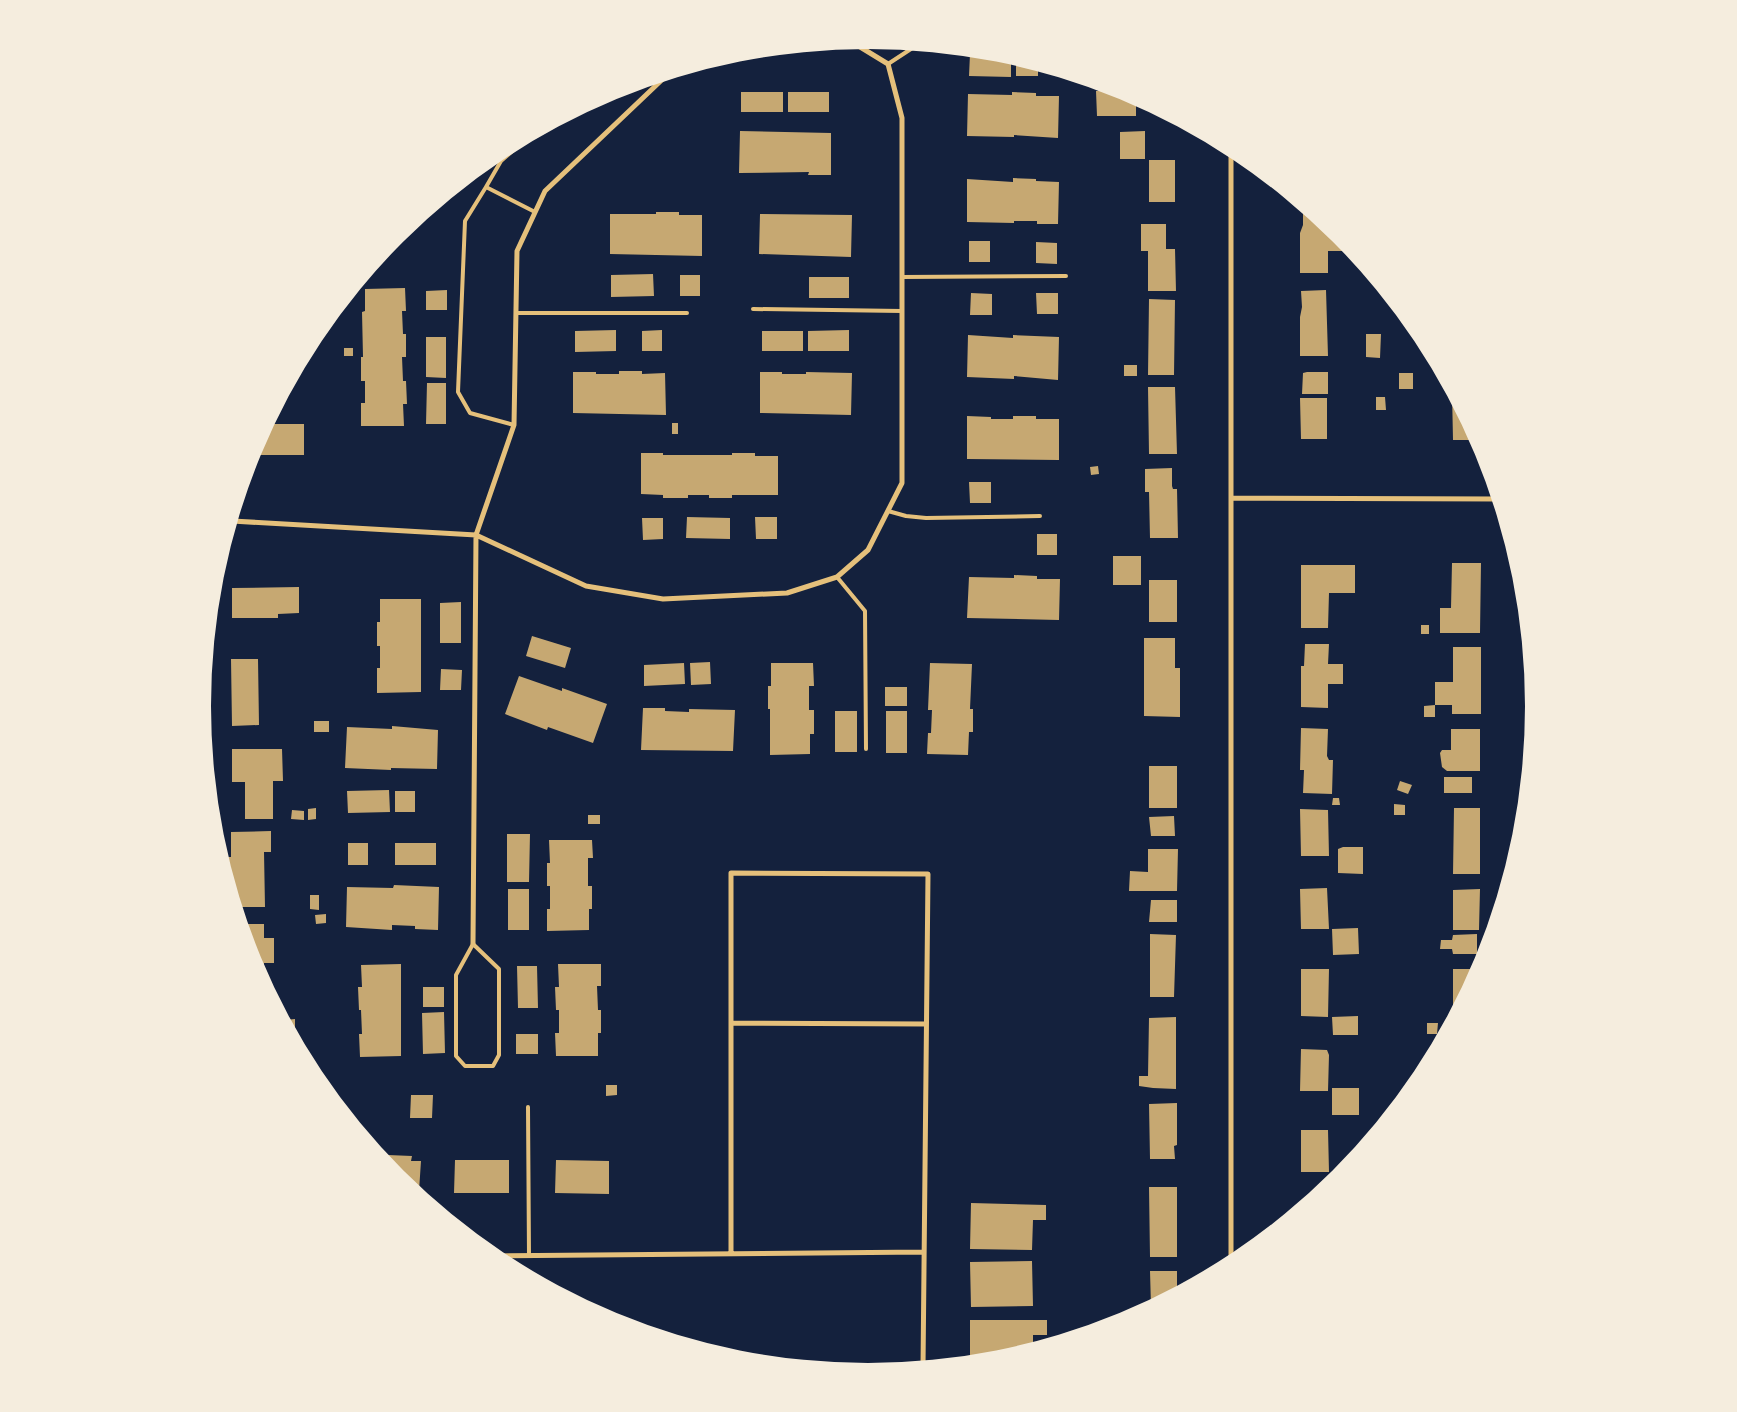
<svg xmlns="http://www.w3.org/2000/svg" width="1737" height="1412" viewBox="0 0 1737 1412" font-family="'Zilla Slab',serif">
  <style>
    .building { fill: #c6a872 }
    .lines { fill: none; stroke-linecap: round; stroke-linejoin: round }
    .service { stroke: #e5c07b; stroke-width: 4 }
    .minor { stroke: #e5c07b; stroke-width: 5 }
  </style>
  <rect width="100%" height="100%" fill="#14213d"/>
  <!-- building -->
  <path class="building" d="M 970,54 L 1005,55 L 1011,57 L 1011,77 L 969,76 Z
    M 1016,58 L 1038,65 L 1038,76 L 1016,76 Z
    M 1096,91 L 1123,91 L 1136,97 L 1136,116 L 1097,116 Z
    M 741,92 L 783,92 L 783,112 L 741,112 Z
    M 788,92 L 829,92 L 829,112 L 788,112 Z
    M 1012,92 L 1036,93 L 1036,96 L 1059,96 L 1058,138 L 1014,135 L 1014,137 L 967,136 L 968,94 L 1012,95 Z
    M 740,131 L 831,133 L 831,175 L 808,175 L 809,172 L 739,173 Z
    M 1145,131 L 1145,159 L 1120,159 L 1120,132 Z
    M 1149,160 L 1175,160 L 1175,202 L 1149,202 Z
    M 1013,178 L 1036,179 L 1036,181 L 1059,182 L 1058,224 L 1037,224 L 1037,221 L 1014,221 L 1014,223 L 967,222 L 967,179 L 1013,182 Z
    M 1303,208 L 1307,208 L 1327,225 L 1327,228 L 1330,228 L 1340,235 L 1345,242 L 1345,251 L 1328,251 L 1328,273 L 1300,273 L 1300,233 L 1303,225 Z
    M 656,212 L 679,212 L 679,215 L 702,215 L 702,256 L 610,254 L 610,214 L 656,214 Z
    M 760,214 L 852,215 L 851,257 L 759,254 Z
    M 1141,224 L 1166,224 L 1166,249 L 1175,249 L 1176,291 L 1148,291 L 1148,251 L 1141,251 Z
    M 969,241 L 990,241 L 990,262 L 969,262 Z
    M 1036,242 L 1057,243 L 1057,264 L 1036,263 Z
    M 653,274 L 654,296 L 611,297 L 611,275 Z
    M 680,275 L 700,275 L 700,296 L 680,296 Z
    M 809,277 L 849,277 L 849,298 L 809,298 Z
    M 405,288 L 406,311 L 402,311 L 403,334 L 406,334 L 406,357 L 402,357 L 403,381 L 406,381 L 407,404 L 403,404 L 404,426 L 361,426 L 361,403 L 365,403 L 365,381 L 361,381 L 361,357 L 363,357 L 362,312 L 365,311 L 365,289 Z
    M 447,290 L 447,310 L 426,310 L 426,291 Z
    M 1326,290 L 1328,356 L 1300,356 L 1300,317 L 1302,307 L 1301,291 Z
    M 971,293 L 992,294 L 992,315 L 970,315 Z
    M 1036,293 L 1058,293 L 1058,314 L 1037,314 Z
    M 1149,299 L 1175,300 L 1174,375 L 1148,375 Z
    M 616,330 L 616,351 L 575,352 L 575,331 Z
    M 662,330 L 662,351 L 642,351 L 642,331 Z
    M 849,330 L 849,351 L 808,351 L 808,331 Z
    M 762,331 L 803,331 L 803,351 L 762,351 Z
    M 1366,334 L 1381,334 L 1380,358 L 1366,357 Z
    M 968,335 L 1013,338 L 1013,335 L 1059,337 L 1058,380 L 1014,376 L 1014,379 L 967,377 Z
    M 426,337 L 446,337 L 446,378 L 426,377 Z
    M 344,348 L 353,348 L 353,356 L 344,356 Z
    M 1124,365 L 1137,365 L 1137,376 L 1124,376 Z
    M 619,371 L 642,371 L 642,374 L 665,373 L 666,415 L 573,413 L 573,372 L 596,372 L 596,374 L 619,374 Z
    M 760,372 L 782,372 L 782,374 L 806,374 L 806,372 L 852,373 L 851,415 L 760,413 Z
    M 1307,372 L 1328,372 L 1328,394 L 1302,394 L 1303,373 Z
    M 1399,373 L 1413,373 L 1413,389 L 1399,389 Z
    M 427,383 L 446,383 L 446,424 L 426,424 Z
    M 1148,387 L 1175,387 L 1177,454 L 1149,454 Z
    M 1452,392 L 1478,440 L 1453,440 Z
    M 1376,397 L 1385,397 L 1386,410 L 1376,410 Z
    M 1300,398 L 1327,398 L 1327,439 L 1301,439 Z
    M 967,416 L 991,417 L 991,419 L 1013,419 L 1013,416 L 1036,416 L 1036,419 L 1059,419 L 1059,460 L 967,459 Z
    M 672,423 L 678,423 L 678,434 L 672,434 Z
    M 268,424 L 304,424 L 304,455 L 252,455 Z
    M 641,453 L 663,453 L 663,455 L 732,455 L 732,453 L 755,453 L 755,456 L 778,456 L 778,495 L 732,495 L 732,498 L 709,498 L 709,495 L 688,495 L 688,498 L 663,498 L 663,495 L 641,494 Z
    M 1098,466 L 1099,474 L 1091,475 L 1090,467 Z
    M 1172,468 L 1172,486 L 1173,489 L 1177,489 L 1178,538 L 1150,538 L 1149,492 L 1145,492 L 1145,469 Z
    M 969,482 L 991,482 L 991,503 L 970,503 Z
    M 687,517 L 730,518 L 730,539 L 686,538 Z
    M 755,517 L 777,517 L 777,539 L 756,539 Z
    M 642,518 L 663,518 L 663,539 L 643,540 Z
    M 1037,534 L 1057,534 L 1057,555 L 1037,555 Z
    M 1113,556 L 1141,556 L 1141,585 L 1113,585 Z
    M 1452,563 L 1481,563 L 1480,633 L 1440,633 L 1440,608 L 1451,608 Z
    M 1301,565 L 1355,565 L 1355,593 L 1329,593 L 1328,628 L 1301,628 Z
    M 1014,575 L 1037,576 L 1037,579 L 1060,579 L 1059,620 L 967,618 L 969,577 L 1014,578 Z
    M 1149,580 L 1177,580 L 1177,622 L 1149,622 Z
    M 299,587 L 299,613 L 278,614 L 278,618 L 232,618 L 232,588 Z
    M 380,599 L 421,599 L 421,692 L 377,693 L 377,668 L 380,668 L 380,646 L 377,646 L 377,622 L 380,622 Z
    M 461,602 L 461,643 L 440,643 L 440,603 Z
    M 1421,625 L 1429,625 L 1429,634 L 1421,634 Z
    M 532,636 L 571,648 L 565,668 L 526,656 Z
    M 1144,638 L 1175,638 L 1175,668 L 1180,668 L 1180,717 L 1144,716 Z
    M 1305,644 L 1329,644 L 1328,664 L 1343,664 L 1343,684 L 1328,684 L 1328,708 L 1301,707 L 1301,666 L 1304,666 Z
    M 1453,647 L 1481,647 L 1481,714 L 1452,714 L 1452,705 L 1435,705 L 1435,682 L 1453,682 Z
    M 231,659 L 258,659 L 259,725 L 232,726 Z
    M 710,662 L 711,684 L 691,685 L 690,663 Z
    M 684,663 L 685,684 L 644,686 L 644,665 Z
    M 771,663 L 813,663 L 814,686 L 809,686 L 809,710 L 814,710 L 814,734 L 810,734 L 810,754 L 770,755 L 770,709 L 768,709 L 768,686 L 771,686 Z
    M 930,663 L 972,664 L 970,709 L 973,709 L 973,732 L 969,732 L 968,755 L 927,754 L 928,733 L 931,733 L 932,710 L 928,710 Z
    M 441,669 L 462,670 L 461,690 L 440,690 Z
    M 519,676 L 562,691 L 562,688 L 607,704 L 593,743 L 548,727 L 547,730 L 505,714 Z
    M 885,687 L 907,687 L 907,706 L 885,706 Z
    M 1435,705 L 1435,717 L 1424,717 L 1424,706 Z
    M 643,708 L 665,708 L 665,711 L 689,712 L 689,709 L 735,710 L 733,751 L 641,750 Z
    M 835,711 L 857,711 L 857,752 L 835,752 Z
    M 886,711 L 907,711 L 907,753 L 886,753 Z
    M 314,721 L 329,721 L 329,732 L 314,732 Z
    M 392,726 L 438,730 L 437,769 L 391,768 L 391,770 L 345,768 L 347,727 L 392,729 Z
    M 1301,728 L 1328,729 L 1327,756 L 1329,760 L 1333,760 L 1332,794 L 1303,793 L 1304,770 L 1300,770 Z
    M 1451,729 L 1480,729 L 1480,771 L 1447,771 L 1442,767 L 1440,753 L 1442,750 L 1451,750 Z
    M 232,749 L 282,749 L 283,781 L 273,781 L 273,819 L 245,819 L 245,782 L 232,782 Z
    M 1149,766 L 1177,766 L 1177,808 L 1149,808 Z
    M 1444,777 L 1472,777 L 1472,793 L 1444,793 Z
    M 1400,781 L 1412,785 L 1408,794 L 1397,790 Z
    M 389,790 L 390,812 L 348,813 L 347,791 Z
    M 395,791 L 415,791 L 415,812 L 395,812 Z
    M 1333,798 L 1339,798 L 1340,805 L 1332,805 Z
    M 1394,804 L 1405,805 L 1405,815 L 1394,815 Z
    M 316,808 L 316,819 L 308,820 L 308,809 Z
    M 1454,808 L 1480,808 L 1480,874 L 1453,874 Z
    M 1300,809 L 1328,810 L 1329,856 L 1301,856 Z
    M 292,810 L 304,811 L 304,820 L 291,819 Z
    M 588,815 L 600,815 L 600,824 L 588,824 Z
    M 1174,816 L 1175,836 L 1151,836 L 1149,817 Z
    M 271,831 L 271,852 L 264,852 L 265,907 L 237,907 L 231,889 L 231,880 L 229,880 L 226,872 L 226,857 L 231,857 L 231,832 Z
    M 507,834 L 530,834 L 529,882 L 507,882 Z
    M 549,840 L 592,840 L 593,858 L 588,858 L 588,886 L 592,886 L 592,909 L 589,909 L 589,930 L 547,931 L 547,909 L 550,909 L 550,886 L 547,886 L 547,863 L 550,863 Z
    M 348,843 L 368,843 L 368,865 L 348,865 Z
    M 395,843 L 436,843 L 436,865 L 395,865 Z
    M 1343,847 L 1363,847 L 1363,874 L 1338,873 L 1338,849 Z
    M 1148,849 L 1178,849 L 1177,891 L 1129,891 L 1130,871 L 1148,872 Z
    M 394,885 L 439,887 L 438,930 L 415,929 L 415,926 L 392,925 L 392,930 L 346,927 L 347,887 L 393,888 Z
    M 1327,888 L 1329,929 L 1301,929 L 1300,889 Z
    M 508,889 L 529,889 L 529,930 L 508,930 Z
    M 1480,889 L 1479,930 L 1453,930 L 1453,890 Z
    M 310,895 L 319,895 L 319,910 L 310,909 Z
    M 1151,900 L 1177,900 L 1177,922 L 1149,922 Z
    M 326,914 L 326,923 L 316,924 L 315,915 Z
    M 242,924 L 264,924 L 264,938 L 274,938 L 274,963 L 264,963 L 264,981 L 253,961 Z
    M 1358,928 L 1359,954 L 1333,955 L 1332,929 Z
    M 1150,934 L 1176,935 L 1174,997 L 1150,997 Z
    M 1477,934 L 1477,954 L 1453,954 L 1452,949 L 1440,949 L 1441,940 L 1452,940 L 1453,935 Z
    M 401,964 L 401,1056 L 360,1057 L 359,1034 L 362,1034 L 361,1010 L 359,1010 L 358,987 L 362,987 L 361,965 Z
    M 558,964 L 601,964 L 601,986 L 597,986 L 598,1010 L 601,1010 L 601,1033 L 598,1033 L 598,1056 L 556,1056 L 555,1033 L 559,1033 L 559,1010 L 556,1010 L 555,987 L 559,987 Z
    M 517,966 L 537,966 L 538,1008 L 518,1008 Z
    M 1301,969 L 1329,969 L 1328,1017 L 1301,1016 Z
    M 1453,969 L 1480,969 L 1457,1010 L 1453,1010 Z
    M 423,987 L 444,987 L 444,1007 L 423,1007 Z
    M 444,1012 L 445,1053 L 423,1054 L 422,1013 Z
    M 1358,1016 L 1358,1035 L 1333,1035 L 1332,1017 Z
    M 1176,1017 L 1176,1089 L 1153,1088 L 1139,1086 L 1139,1076 L 1148,1076 L 1149,1018 Z
    M 295,1019 L 295,1040 L 285,1020 Z
    M 1427,1023 L 1438,1023 L 1437,1034 L 1427,1034 Z
    M 516,1034 L 538,1034 L 538,1054 L 516,1054 Z
    M 1301,1049 L 1327,1050 L 1329,1055 L 1328,1091 L 1300,1091 Z
    M 606,1085 L 617,1085 L 617,1095 L 606,1096 Z
    M 1332,1088 L 1359,1088 L 1359,1115 L 1332,1115 Z
    M 411,1095 L 433,1095 L 432,1118 L 410,1118 Z
    M 1177,1103 L 1177,1145 L 1174,1146 L 1175,1159 L 1150,1159 L 1149,1104 Z
    M 1301,1130 L 1328,1130 L 1329,1172 L 1301,1172 Z
    M 388,1155 L 412,1156 L 411,1161 L 421,1161 L 419,1191 L 415,1191 L 397,1177 L 385,1161 L 388,1160 Z
    M 455,1160 L 509,1160 L 509,1193 L 454,1193 Z
    M 556,1160 L 609,1161 L 609,1194 L 555,1193 Z
    M 1338,1168 L 1347,1168 L 1339,1178 Z
    M 1149,1187 L 1177,1187 L 1177,1257 L 1150,1257 Z
    M 971,1203 L 1046,1205 L 1046,1220 L 1033,1220 L 1032,1250 L 970,1249 Z
    M 1032,1261 L 1033,1306 L 971,1307 L 970,1262 Z
    M 1150,1271 L 1177,1271 L 1177,1292 L 1151,1307 Z
    M 970,1320 L 1047,1320 L 1047,1335 L 1033,1335 L 1033,1349 L 998,1359 L 970,1362 Z"/>
  <g class="lines">
    <!-- service -->
    <path class="service" d="M 888,64 L 917,45
      M 486,187 L 501,161 L 531,135
      M 902,277 L 1066,276
      M 753,309 L 902,311
      M 516,313 L 687,313
      M 514,425 L 470,413 L 458,392 L 465,221 L 486,187 L 535,212
      M 888,511 L 906,516 L 926,518 L 1040,516
      M 837,577 L 865,611 L 866,749
      M 473,944 L 499,969 L 499,1055 L 493,1066 L 465,1066 L 456,1056 L 456,975 Z
      M 528,1107 L 529,1256"/>
    <!-- minor -->
    <path class="minor" d="M 1231,148 L 1231,1264
      M 1232,498 L 1498,499
      M 232,521 L 476,535 L 586,586 L 663,599 L 787,593 L 837,577 L 868,550 L 902,483 L 902,118 L 888,64 L 852,42
      M 473,944 L 476,535 L 514,425 L 517,251 L 545,191 L 667,75
      M 731,1023 L 926,1024
      M 731,1254 L 731,873 L 928,874 L 923,1367
      M 494,1256 L 924,1252"/>
  </g>
  <!-- crop -->
  <path d="M0 0H1737V1412H0ZM211 706a657 657 0 1 1 1314 0a657 657 0 1 1-1314 0Z" fill="#f5edde" fill-rule="evenodd"/>
</svg>
